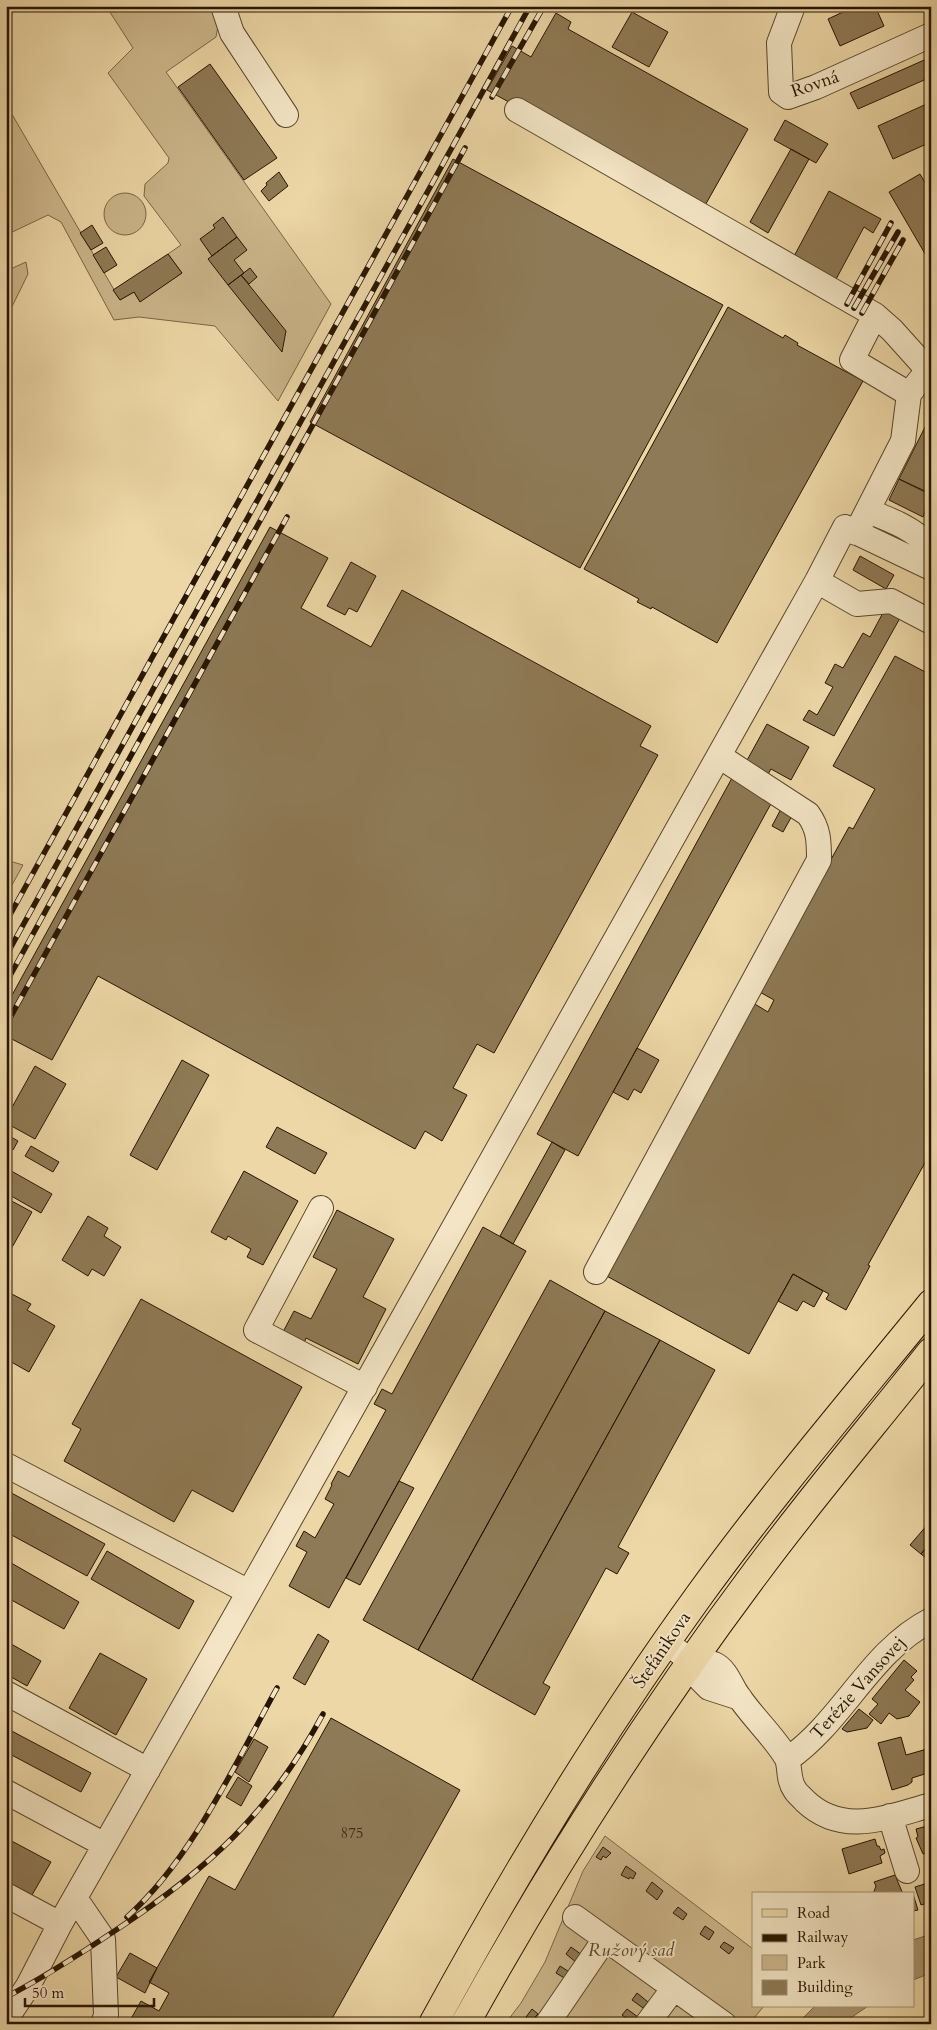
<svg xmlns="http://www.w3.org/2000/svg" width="937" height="2030" viewBox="0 0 937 2030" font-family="Cardo,serif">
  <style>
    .green { fill: #cbb68a; stroke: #796645 }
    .water { fill: #aa956e; stroke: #766242 }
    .building { fill: #8e7a56; stroke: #271500 }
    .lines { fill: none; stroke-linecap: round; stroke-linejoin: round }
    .minor-casing { stroke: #58462a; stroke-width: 26 }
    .major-casing { stroke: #271500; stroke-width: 30 }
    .minor { stroke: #f3e5c5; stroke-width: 24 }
    .major { stroke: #edd7a6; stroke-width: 28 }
    .rail-casing { stroke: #271500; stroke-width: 5.5 }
    .rail { stroke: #f3e5c5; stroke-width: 4; stroke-dasharray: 11; stroke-linecap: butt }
    .labels { text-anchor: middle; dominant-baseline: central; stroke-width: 4; stroke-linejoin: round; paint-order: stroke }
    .number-label { font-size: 15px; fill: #412e16 }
    .street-label { font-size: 18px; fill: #271500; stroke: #f3e5c5 }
    .park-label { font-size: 18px; font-style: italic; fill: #584529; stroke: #f3e5c5 }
  </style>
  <rect width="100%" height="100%" fill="#edd7a6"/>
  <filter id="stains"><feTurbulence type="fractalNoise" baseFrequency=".004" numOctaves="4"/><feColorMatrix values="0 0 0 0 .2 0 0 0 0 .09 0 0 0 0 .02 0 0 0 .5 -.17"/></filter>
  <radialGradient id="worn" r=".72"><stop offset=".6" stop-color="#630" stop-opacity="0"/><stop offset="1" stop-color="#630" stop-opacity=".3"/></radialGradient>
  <!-- green -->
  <path class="green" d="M 106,6 L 215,6 L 219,20 L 216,37 L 166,72 L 331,304 L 278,401 L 215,326 L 139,317 L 114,320 L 61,222 L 48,215 L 6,235 L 6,104 L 120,300 L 134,292 L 140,301 L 182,273 L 168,254 L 181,245 L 144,196 L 145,184 L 168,163 L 169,158 L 108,73 L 133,48 Z
    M104 214a21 21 0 1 1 42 0a21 21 0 1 1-42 0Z
    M 26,262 L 28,274 L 6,319 L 6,271 Z
    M 6,860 L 23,865 L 6,896 Z
    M 605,1836 L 753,1949 L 753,2006 L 764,2006 L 749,2024 L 505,2024 L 521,2003 L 545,1962 L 583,1871 Z"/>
  <!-- water -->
  <path class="water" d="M 931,1934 L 931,1973 L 913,1980 L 913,1940 Z
    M 815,2006 L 868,2006 L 842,2024 L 797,2024 Z"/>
  <!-- building -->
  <path class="building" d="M 856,6 L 875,6 L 884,26 L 840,46 L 828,19 Z
    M 925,6 L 931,6 L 931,19 Z
    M 632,12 L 668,32 L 649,67 L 612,47 Z
    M 556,13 L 571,22 L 568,29 L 748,129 L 703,209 L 487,90 L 512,46 L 531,57 Z
    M 931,57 L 931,77 L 858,109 L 850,93 Z
    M 210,64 L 277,158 L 244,180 L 178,87 Z
    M 931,102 L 931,142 L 893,159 L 878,126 Z
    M 785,120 L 828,144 L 816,163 L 774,140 Z
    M 791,149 L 809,159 L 768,233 L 750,222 Z
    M 453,159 L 723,305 L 580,568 L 310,422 Z
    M 279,172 L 288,186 L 269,201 L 261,191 L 267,185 L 266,183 Z
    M 920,174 L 931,193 L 931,264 L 889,192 Z
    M 829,191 L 881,219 L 873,233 L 864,227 L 834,283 L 792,260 Z
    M 223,217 L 237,237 L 212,256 L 200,239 L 215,228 L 213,225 Z
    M 92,225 L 103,243 L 91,250 L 80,233 Z
    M 237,237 L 247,250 L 234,260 L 244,273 L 228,285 L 208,259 Z
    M 106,247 L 117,265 L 104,273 L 93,255 Z
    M 168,254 L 182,273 L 140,302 L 134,292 L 120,300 L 113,290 Z
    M 250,268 L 257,277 L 249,284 L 241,275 Z
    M 241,275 L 286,331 L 282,352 L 228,285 Z
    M 728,307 L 783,338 L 785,335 L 798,343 L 797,345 L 863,381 L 717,643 L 652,607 L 651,609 L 637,602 L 639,599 L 584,569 Z
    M 931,397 L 931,413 L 926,399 Z
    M 929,419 L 931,420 L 931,479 L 925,491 L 899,479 Z
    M 899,479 L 931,495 L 923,517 L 889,500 Z
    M 270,527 L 328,558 L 301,608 L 371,647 L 402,590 L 651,726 L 640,746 L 658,755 L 494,1053 L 477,1044 L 453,1088 L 467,1095 L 442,1141 L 425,1131 L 415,1149 L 98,976 L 52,1060 L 6,1036 L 6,1006 Z
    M 895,532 L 909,539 L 905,547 L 891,540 Z
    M 860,556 L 894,575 L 886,589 L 853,570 Z
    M 351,562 L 376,576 L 357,612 L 349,608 L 345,615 L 327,606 Z
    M 885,609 L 900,618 L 834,736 L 803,720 L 809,710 L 817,715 L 833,687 L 825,683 L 835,664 L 843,668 L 863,633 L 870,637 Z
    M 895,656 L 931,675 L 931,1152 L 868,1265 L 870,1266 L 846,1310 L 826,1299 L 829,1294 L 793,1274 L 749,1354 L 603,1274 L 753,1003 L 768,1012 L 774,1000 L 758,991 L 849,827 L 853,829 L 875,789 L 833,766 Z
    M 767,724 L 809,747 L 791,780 L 771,769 L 767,776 L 745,764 Z
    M 732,778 L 773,800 L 578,1156 L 537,1134 Z
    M 782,807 L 793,814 L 783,832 L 772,826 Z
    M 637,1048 L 659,1060 L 641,1093 L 634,1089 L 628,1100 L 613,1092 Z
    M 182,1060 L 209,1075 L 157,1170 L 130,1155 Z
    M 35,1066 L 66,1084 L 35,1139 L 6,1123 L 6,1118 Z
    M 277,1127 L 327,1153 L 315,1174 L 266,1147 Z
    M 6,1134 L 18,1141 L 13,1150 L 6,1147 Z
    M 552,1142 L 565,1150 L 513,1244 L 500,1236 Z
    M 31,1146 L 59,1162 L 53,1172 L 25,1156 Z
    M 6,1168 L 52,1194 L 41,1213 L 6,1193 Z
    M 244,1171 L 298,1201 L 263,1265 L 247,1257 L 251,1249 L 228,1236 L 226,1240 L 211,1232 Z
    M 6,1198 L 32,1212 L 6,1258 Z
    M 337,1210 L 394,1239 L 363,1297 L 386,1309 L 358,1364 L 306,1338 L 304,1343 L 283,1332 L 294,1311 L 311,1319 L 337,1269 L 313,1257 Z
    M 88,1216 L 108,1228 L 104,1236 L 121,1247 L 104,1276 L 92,1269 L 88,1276 L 62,1260 Z
    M 483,1227 L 526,1251 L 329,1608 L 289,1586 L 307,1552 L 296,1546 L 304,1531 L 315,1538 L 334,1504 L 325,1499 L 332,1485 L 331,1484 L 338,1471 L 349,1477 L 386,1410 L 374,1404 L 382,1389 L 392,1394 Z
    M 793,1274 L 823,1291 L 814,1307 L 803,1301 L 797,1311 L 778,1301 Z
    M 550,1280 L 605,1311 L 418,1650 L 363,1620 Z
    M 6,1291 L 31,1304 L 27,1310 L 55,1326 L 29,1372 L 6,1359 Z
    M 141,1299 L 302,1387 L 233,1512 L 192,1490 L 174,1522 L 64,1461 L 81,1429 L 72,1424 Z
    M 605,1311 L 660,1340 L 472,1680 L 418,1650 Z
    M 660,1340 L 715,1370 L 618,1547 L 629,1553 L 617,1574 L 606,1568 L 543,1683 L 550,1687 L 535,1715 L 472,1680 Z
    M 399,1481 L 414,1488 L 360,1585 L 346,1578 Z
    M 6,1490 L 105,1544 L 87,1576 L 6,1532 Z
    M 928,1524 L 931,1526 L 931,1542 L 921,1554 L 910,1545 Z
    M 931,1542 L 931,1561 L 930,1561 L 921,1554 Z
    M 107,1551 L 194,1601 L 179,1629 L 91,1579 Z
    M 6,1560 L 79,1602 L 64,1629 L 6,1597 Z
    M 318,1634 L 329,1641 L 305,1685 L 293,1678 Z
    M 6,1641 L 41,1661 L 27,1686 L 6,1674 Z
    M 100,1653 L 147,1679 L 116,1735 L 69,1708 Z
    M 904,1660 L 917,1671 L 911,1677 L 914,1680 L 905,1690 L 920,1702 L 909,1716 L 897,1719 L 889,1713 L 881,1724 L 869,1714 L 878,1704 L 872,1699 Z
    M 859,1709 L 873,1720 L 867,1728 L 847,1732 L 842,1729 Z
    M 331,1718 L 460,1790 L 329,2024 L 128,2024 L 141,2001 L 159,2011 L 169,1993 L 149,1982 L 209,1876 L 235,1890 Z
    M 6,1728 L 91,1773 L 81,1792 L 6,1752 Z
    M 901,1737 L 906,1755 L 927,1749 L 931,1763 L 931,1772 L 912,1778 L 912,1782 L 908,1785 L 892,1790 L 878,1743 Z
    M 254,1739 L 268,1747 L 249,1782 L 235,1772 Z
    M 238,1777 L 252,1786 L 241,1806 L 226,1797 Z
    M 931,1825 L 931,1852 L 923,1854 L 916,1838 L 918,1837 L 916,1829 Z
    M 6,1838 L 51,1862 L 32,1895 L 6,1881 Z
    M 875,1839 L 877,1846 L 879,1846 L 881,1850 L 884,1849 L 885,1853 L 880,1856 L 882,1863 L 849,1874 L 842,1849 Z
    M 603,1847 L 611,1853 L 606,1858 L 603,1856 L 601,1860 L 596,1857 Z
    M 626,1866 L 636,1873 L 633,1879 L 630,1877 L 629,1879 L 621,1875 Z
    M 895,1875 L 903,1894 L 873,1894 L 876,1886 L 874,1882 Z
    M 652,1882 L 663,1891 L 657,1900 L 646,1891 Z
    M 931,1882 L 931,1902 L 921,1905 L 915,1887 Z
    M 913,1894 L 918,1910 L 913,1911 Z
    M 678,1907 L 687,1914 L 683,1920 L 673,1913 Z
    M 705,1926 L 714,1932 L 709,1940 L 700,1934 Z
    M 724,1942 L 734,1948 L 729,1954 L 720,1947 Z
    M 571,1947 L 582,1955 L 577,1963 L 566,1954 Z
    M 130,1953 L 157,1968 L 145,1993 L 116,1977 Z
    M 560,1966 L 571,1973 L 566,1979 L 556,1973 Z
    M 637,1993 L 648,2002 L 643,2008 L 632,2000 Z
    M 532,2009 L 538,2014 L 535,2017 L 538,2019 L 534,2024 L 526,2017 Z
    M 627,2009 L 638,2017 L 633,2023 L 622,2015 Z"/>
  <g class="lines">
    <!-- minor casing -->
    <g class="minor-casing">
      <path id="minor" d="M 223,6 L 232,33 L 286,115
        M 793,6 L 779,43 L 781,92 L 788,97 L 816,87 L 931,35
        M 517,110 L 875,315 L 892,330 L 928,370
        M 875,315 L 852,360 L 909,394
        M 868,511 C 891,520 915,529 931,548
        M 856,533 L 903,441 L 909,394 L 928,370 L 931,369
        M 817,581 L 857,604 L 891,601 L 931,622
        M 321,1208 L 256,1330 L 365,1387
        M 596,1272 L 819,860 C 819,842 819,829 808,814 L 719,756
        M 6,1465 L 249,1592 L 60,1924 L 28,1986 L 6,2019
        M 249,1592 L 817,581 L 845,527 L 931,568
        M 666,1642 L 692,1662 L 701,1680 L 709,1688 L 740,1698
        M 692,1662 C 698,1662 708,1661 714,1664 C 724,1668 730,1682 735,1691 C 750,1715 772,1734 786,1757 C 791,1765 787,1779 795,1790 C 797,1794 802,1797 805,1801 C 843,1837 887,1817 931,1805
        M 6,1693 L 148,1770
        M 788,1759 C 844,1720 869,1652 931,1620
        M 6,1792 L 105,1845
        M 890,1816 L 907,1871
        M 6,1895 L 60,1924
        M 75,1898 L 103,1939 L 106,2015 L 103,2024
        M 575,1917 L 724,2024
        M 547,2024 L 605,1939
        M 647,2024 L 674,1988"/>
    </g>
    <!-- major casing -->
    <g class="major-casing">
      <path id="major" d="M 433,2024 C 513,1877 600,1732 698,1597 C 771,1496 852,1401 931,1304
        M 465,2024 C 552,1867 649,1715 757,1571 C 812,1497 873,1425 931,1352"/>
    </g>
    <!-- minor -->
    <use href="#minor" class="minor"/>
    <!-- major -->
    <use href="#major" class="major"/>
    <!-- rail casing -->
    <g class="rail-casing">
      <path id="rail" d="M 492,97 L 544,6
        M 847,304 L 891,223
        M 854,308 L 898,232
        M 862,313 L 903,240
        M 6,922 L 512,6
        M 6,956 L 530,6
        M 6,983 L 465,148
        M 6,1025 L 287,517
        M 127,1917 C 192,1859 235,1764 277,1688
        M 6,1997 C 45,1977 80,1954 116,1930 C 208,1869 270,1813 323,1714"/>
    </g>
    <!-- rail -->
    <use href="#rail" class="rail"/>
  </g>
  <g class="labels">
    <!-- number labels -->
    <g class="number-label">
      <text x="352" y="1833">875</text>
    </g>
    <!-- street labels -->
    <g class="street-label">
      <text transform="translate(815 84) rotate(-19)">Rovná</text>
      <text transform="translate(662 1650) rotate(-56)">Štefánikova</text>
      <text transform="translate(858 1688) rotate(-48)">Terézie Vansovej</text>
    </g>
    <!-- park labels -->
    <g class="park-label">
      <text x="631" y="1950">Ružový sad</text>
    </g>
  </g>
  <!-- margin -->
  <rect width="937" height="2030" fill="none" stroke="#edd7a6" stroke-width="25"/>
  <rect x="8" y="8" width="922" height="2015" fill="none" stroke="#271500" stroke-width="2.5"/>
  <rect x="12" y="12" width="912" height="2005" fill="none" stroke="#271500"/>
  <!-- legend -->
  <rect x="752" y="1892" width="162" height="115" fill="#f3e5c5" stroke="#a19276"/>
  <rect x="762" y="1909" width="25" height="8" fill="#edd7a6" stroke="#a19276"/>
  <text x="797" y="1918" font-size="15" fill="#271500">Road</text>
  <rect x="762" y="1934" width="25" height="8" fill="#271500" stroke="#a19276"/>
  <text x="797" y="1942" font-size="15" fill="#271500">Railway</text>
  <rect x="762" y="1955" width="25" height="15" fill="#cbb68a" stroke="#a19276"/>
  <text x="797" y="1968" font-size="15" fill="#271500">Park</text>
  <rect x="762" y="1980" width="25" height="15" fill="#8e7a56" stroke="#a19276"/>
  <text x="797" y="1992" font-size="15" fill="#271500">Building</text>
  <!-- scale -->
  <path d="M25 1998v8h129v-8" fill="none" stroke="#271500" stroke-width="2.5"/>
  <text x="32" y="1998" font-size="15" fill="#271500" stroke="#f3e5c5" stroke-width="4" paint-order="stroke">50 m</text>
  <rect width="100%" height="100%" filter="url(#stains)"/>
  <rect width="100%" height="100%" fill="url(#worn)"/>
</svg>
